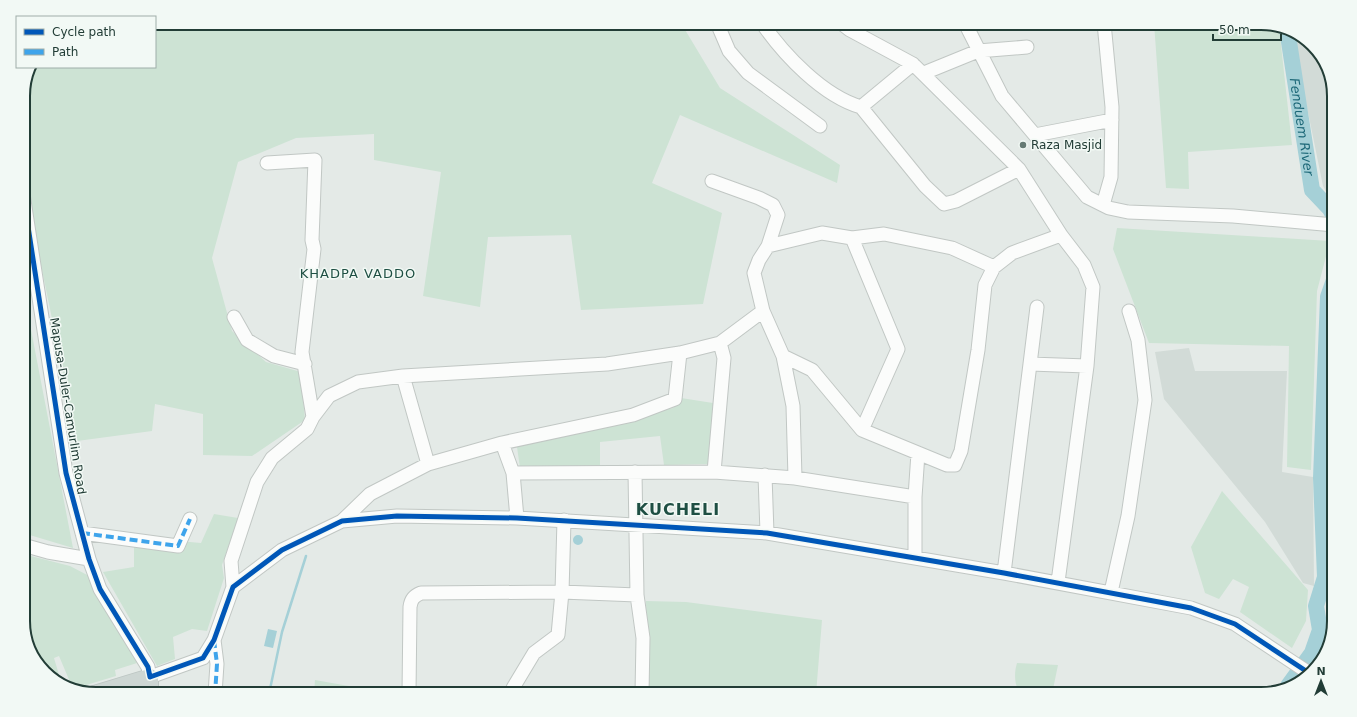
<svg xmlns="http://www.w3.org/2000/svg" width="1357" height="717" viewBox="0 0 1357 717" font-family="'DejaVu Sans',sans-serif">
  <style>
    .built { fill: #d2dbd7 }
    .green { fill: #cde3d4 }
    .water { fill: #a5d0d7 }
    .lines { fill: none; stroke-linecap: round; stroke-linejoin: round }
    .stream { stroke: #a5d0d7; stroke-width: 2.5 }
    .river { stroke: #a5d0d7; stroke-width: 16 }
    .minor-casing { stroke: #c1c7c4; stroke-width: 15 }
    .major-casing { stroke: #bdc6c3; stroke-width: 18 }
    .minor { stroke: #fbfcfb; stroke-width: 13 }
    .major { stroke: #cdd6d3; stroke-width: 16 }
    .quiet { stroke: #3ea4eb; stroke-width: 4; stroke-dasharray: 8 4; stroke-linecap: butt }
    .cycleway-casing { stroke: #f2f9f5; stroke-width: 8 }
    .cycleway { stroke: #0057b8; stroke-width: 5 }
    .poi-dot { fill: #667a74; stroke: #f2f9f5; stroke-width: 1.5 }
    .labels { text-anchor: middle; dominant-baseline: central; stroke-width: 3; stroke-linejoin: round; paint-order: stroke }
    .poi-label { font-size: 12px; fill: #223d36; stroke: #f2f9f5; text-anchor: start }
    .street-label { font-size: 12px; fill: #223d36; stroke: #f2f9f5 }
    .water-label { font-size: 13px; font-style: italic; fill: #1d6878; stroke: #f2f9f5 }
    .neighbourhood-label { font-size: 13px; letter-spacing: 1px; fill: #1e4f43; stroke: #f2f9f5 }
    .district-label { font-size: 16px; font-weight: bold; letter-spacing: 1px; fill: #1e4f43; stroke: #f2f9f5 }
    .rim { fill: none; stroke: #223d36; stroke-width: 2 }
  </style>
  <rect width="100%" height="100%" fill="#e4eae7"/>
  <!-- built -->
  <path class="built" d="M 1295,32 L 1322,56 L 1334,91 L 1334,205 L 1323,186 L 1298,63 Z
    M 1189,348 L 1195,371 L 1287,371 L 1282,472 L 1313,477 L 1314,586 L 1303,583 L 1265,522 L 1164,399 L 1155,352 Z"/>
  <!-- green -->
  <path class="green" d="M 155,23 L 681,23 L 720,88 L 840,165 L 837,183 L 680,115 L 652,183 L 722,213 L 703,304 L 581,310 L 571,235 L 488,237 L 480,307 L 423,296 L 441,172 L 374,160 L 374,134 L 296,138 L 238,162 L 212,258 L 232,331 L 266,362 L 301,372 L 305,420 L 252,456 L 203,455 L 203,414 L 155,404 L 152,431 L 77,441 L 23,177 L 23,91 L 34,67 L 155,67 Z
    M 1154,23 L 1261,23 L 1279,27 L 1292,145 L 1188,152 L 1189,189 L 1166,188 Z
    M 1117,228 L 1330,241 L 1317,291 L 1311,470 L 1287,467 L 1289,346 L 1149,343 L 1113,249 Z
    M 23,288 L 73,548 L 23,533 Z
    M 681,398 L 713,403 L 710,464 L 664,465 L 660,436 L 600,442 L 600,467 L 520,468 L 517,447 L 673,408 Z
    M 1222,491 L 1308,590 L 1306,621 L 1292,648 L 1240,612 L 1249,587 L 1233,579 L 1219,599 L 1205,593 L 1191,547 Z
    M 214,514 L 238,518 L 222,565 L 224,578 L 207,631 L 192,629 L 173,637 L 175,659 L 157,666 L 103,572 L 134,567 L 134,537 L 201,543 Z
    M 23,554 L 70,566 L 91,577 L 137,663 L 115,670 L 116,676 L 73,689 L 59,656 L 54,658 L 62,685 L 35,662 L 23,626 Z
    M 646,601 L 686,602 L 822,620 L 816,694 L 648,694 Z
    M 1017,663 L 1058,665 L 1052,694 L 1020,694 C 1014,684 1014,673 1017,663 Z
    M 315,680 L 360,688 L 361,694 L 314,694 Z
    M 1117,688 L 1168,690 L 1174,694 L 1115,694 Z"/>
  <!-- water -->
  <path class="water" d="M573 540a5 5 0 1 1 10 0a5 5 0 1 1-10 0Z
    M 268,629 L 277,631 L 273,648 L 264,646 Z"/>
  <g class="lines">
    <!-- stream -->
    <path class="stream" d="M 269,694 L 282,632 L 306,556"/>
    <!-- river -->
    <g class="river">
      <path id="s1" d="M 1287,29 L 1312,190 L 1330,209 L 1334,217"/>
      <path d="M 1288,686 L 1312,653 L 1320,630 L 1316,606 L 1325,577 L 1321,478 L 1328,297 L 1334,280"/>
    </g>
    <!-- minor casing -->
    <g class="minor-casing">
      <path id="minor" d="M 717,23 L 729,51 L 748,73 L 820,126
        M 762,23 C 784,55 823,96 861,107 L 925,186 L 944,204 L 956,201 L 1019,169
        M 841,23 L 850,30 L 913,64 L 1019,169 L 1061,235 L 1084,265 L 1093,287 L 1087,366 L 1058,582
        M 965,23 L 1002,96 L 1087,197 L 1109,208 L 1128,212 L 1233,216 L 1334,225
        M 924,73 L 978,51 L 1027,47
        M 861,107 L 913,64
        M 1035,135 L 1112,120
        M 267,163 L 315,160 L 312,240 L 314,249 L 302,352 L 313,417
        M 712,181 L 759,198 L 773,205 L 778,215 L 768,246 L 759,260 L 754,273 L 763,311 L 783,356 L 793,406 L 795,478
        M 23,194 L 66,473 L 89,559 L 100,589 L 148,667 L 150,677 L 203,658 L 214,640 L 233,587 L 282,550 L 342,521 L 397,516 L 517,518 L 767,533 L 1004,573 L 1191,608 L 1235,624 L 1309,673
        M 1103,205 L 1111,177 L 1112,107 L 1104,23
        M 852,238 L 898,349 L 862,430
        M 768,246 L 822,233 L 852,238 L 884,234 L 952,248 L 994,267
        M 234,317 L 247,340 L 274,356 L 305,364
        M 783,356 L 812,370 L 862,430 L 947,465 L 955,465 L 961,451 L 978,350 L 985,285 L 994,267 L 1012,253 L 1061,235
        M 1030,364 L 1037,307
        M 403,376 L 428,464
        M 502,443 L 513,473 L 517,518
        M 635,472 L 637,595 L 643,638 L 642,694
        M 714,472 L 724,358 L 720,343
        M 513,473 L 714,472 L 795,478 L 915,497
        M 765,475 L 767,533
        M 342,521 L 370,494 L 428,464 L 502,443 L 633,415 L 675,399 L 680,353
        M 82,533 L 178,546 L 190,519
        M 23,545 L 48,552 L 89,559
        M 915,558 L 915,497 L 918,453
        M 1004,573 L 1030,364 L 1087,366
        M 233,587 L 231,561 L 257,482 L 272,458 L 307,429 L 313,417 L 329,396 L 358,382 L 403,376 L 607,364 L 680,353 L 720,343 L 763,311
        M 1111,592 L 1128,516 L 1145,400 L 1138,340 L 1129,311
        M 214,640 L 217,664 L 215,694
        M 409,694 L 410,607 C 411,599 414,596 421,593 L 562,592 L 637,595
        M 511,694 L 513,688 L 534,653 L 558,635 L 562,592 L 564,520"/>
    </g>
    <!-- major casing -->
    <g class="major-casing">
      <path id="major" d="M 94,694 L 150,677 L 150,694"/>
    </g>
    <!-- minor -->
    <use href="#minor" class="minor"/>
    <!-- major -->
    <use href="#major" class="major"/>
    <!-- quiet -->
    <path class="quiet" d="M 82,533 L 178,546 L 190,519
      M 214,640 L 217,664 L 215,694"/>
    <!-- cycleway casing -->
    <g class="cycleway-casing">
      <path id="cycleway" d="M 23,194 L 66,473 L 89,559 L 100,589 L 148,667 L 150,677 L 203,658 L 214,640 L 233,587 L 282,550 L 342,521 L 397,516 L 517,518 L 767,533 L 1004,573 L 1191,608 L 1235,624 L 1309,673"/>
    </g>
    <!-- cycleway -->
    <use href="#cycleway" class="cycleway"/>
  </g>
  <!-- markers -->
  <circle class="poi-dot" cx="1023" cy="145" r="4"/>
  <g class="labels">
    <!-- poi labels -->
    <g class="poi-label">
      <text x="1031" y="145">Raza Masjid</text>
    </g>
    <!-- street labels -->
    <g class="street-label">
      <text transform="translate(68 406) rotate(81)">Mapusa-Duler-Camurlim Road</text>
    </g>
    <!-- water labels -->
    <g class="water-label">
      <text stroke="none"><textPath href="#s1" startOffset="99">Fenduem River</textPath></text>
    </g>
    <!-- neighbourhood labels -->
    <g class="neighbourhood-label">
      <text x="358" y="273">KHADPA VADDO</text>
    </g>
    <!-- district labels -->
    <g class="district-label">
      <text x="678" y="509">KUCHELI</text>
    </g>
  </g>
  <!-- crop -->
  <path d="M0 0H1357V717H0ZM96 30H1261A66 66 0 0 1 1327 96V621A66 66 0 0 1 1261 687H96A66 66 0 0 1 30 621V96A66 66 0 0 1 96 30Z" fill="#f2f9f5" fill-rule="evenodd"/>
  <path class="rim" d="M96 30H1261A66 66 0 0 1 1327 96V621A66 66 0 0 1 1261 687H96A66 66 0 0 1 30 621V96A66 66 0 0 1 96 30Z"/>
  <!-- legend -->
  <rect x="16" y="16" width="140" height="52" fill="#f2f9f5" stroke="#9faea9"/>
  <rect x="24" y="29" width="20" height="6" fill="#0057b8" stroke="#9faea9"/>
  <text x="52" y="36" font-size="12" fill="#223d36">Cycle path</text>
  <rect x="24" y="49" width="20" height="6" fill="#3ea4eb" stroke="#9faea9"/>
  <text x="52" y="56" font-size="12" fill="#223d36">Path</text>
  <!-- north arrow -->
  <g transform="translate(1321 681)" stroke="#f2f9f5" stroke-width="3" paint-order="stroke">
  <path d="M0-3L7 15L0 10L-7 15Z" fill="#223d36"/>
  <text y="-6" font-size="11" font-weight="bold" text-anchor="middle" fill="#223d36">N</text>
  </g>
  <!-- scale -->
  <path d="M1213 34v6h68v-6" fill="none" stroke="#223d36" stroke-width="2"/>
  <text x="1219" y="34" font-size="12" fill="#223d36" stroke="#f2f9f5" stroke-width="3" paint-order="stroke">50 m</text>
</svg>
